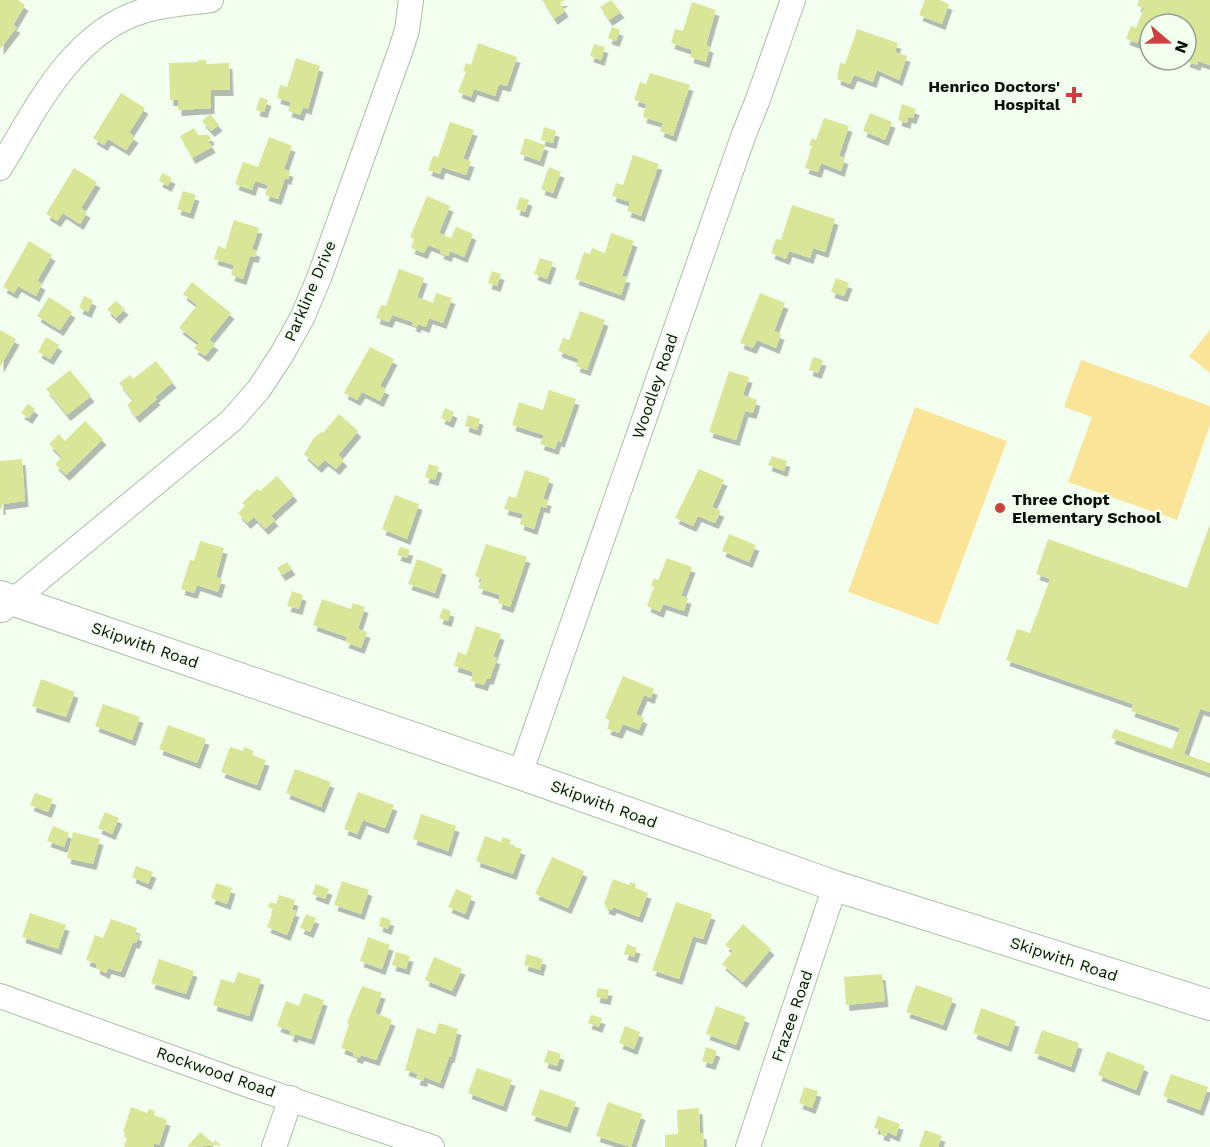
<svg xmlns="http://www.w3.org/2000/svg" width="1210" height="1147" viewBox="0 0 1210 1147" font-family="'Work Sans',sans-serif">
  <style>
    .green { fill: #fae498 }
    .building { fill: #d9e697; filter: url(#shadow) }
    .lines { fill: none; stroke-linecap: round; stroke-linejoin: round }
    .minor-casing { stroke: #abbfa6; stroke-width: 26 }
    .major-casing { stroke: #abbfa6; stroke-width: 32 }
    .minor { stroke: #fff; stroke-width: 24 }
    .major { stroke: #fff; stroke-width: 30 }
    .poi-dot { fill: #ce3f3f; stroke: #f2ffef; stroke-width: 2 }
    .labels { text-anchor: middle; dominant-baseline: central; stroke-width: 4.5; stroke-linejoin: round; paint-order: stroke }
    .poi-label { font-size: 16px; font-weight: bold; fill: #0a1108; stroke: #f2ffef; text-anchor: end }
    .street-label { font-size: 16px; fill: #0a1108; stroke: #f2ffef }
  </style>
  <defs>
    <filter id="shadow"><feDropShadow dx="3.5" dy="6" stdDeviation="0" flood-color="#0004"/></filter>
  </defs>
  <rect width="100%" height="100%" fill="#f2ffef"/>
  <!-- green -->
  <path class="green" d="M 1210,330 L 1210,373 L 1189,356 Z
    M 1081,360 L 1210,406 L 1210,425 L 1177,520 L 1068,482 L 1092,417 L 1064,407 Z
    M 915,407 L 1007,441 L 938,625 L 848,592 Z"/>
  <!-- building -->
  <path class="building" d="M 0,0 L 18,0 L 25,5 L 13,25 L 17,27 L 0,49 Z
    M 542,0 L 565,0 L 560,3 L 565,11 L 554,19 Z
    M 611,0 L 621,12 L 609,20 L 600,7 Z
    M 925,0 L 939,0 L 949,4 L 942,24 L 919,15 Z
    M 1139,0 L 1210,0 L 1210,65 L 1198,61 L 1197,65 L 1186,61 L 1188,56 L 1186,55 L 1186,24 L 1150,24 L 1150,43 L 1139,39 L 1137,43 L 1126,39 L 1131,26 L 1136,28 L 1144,8 L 1137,6 Z
    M 692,2 L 716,10 L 706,45 L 710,47 L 706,62 L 690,57 L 692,50 L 671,43 L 675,29 L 683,31 Z
    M 612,27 L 620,30 L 616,41 L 608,38 Z
    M 857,29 L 898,43 L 895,52 L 907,56 L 899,80 L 877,70 L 873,82 L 854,75 L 850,84 L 837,79 L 840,63 L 845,64 Z
    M 478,43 L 517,57 L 507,86 L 499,84 L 495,96 L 474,89 L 471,97 L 458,92 L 466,72 L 463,71 L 466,63 L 471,65 Z
    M 594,44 L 605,47 L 601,60 L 590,56 Z
    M 296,58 L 320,66 L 308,109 L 303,107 L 300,115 L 288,111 L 291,102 L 277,98 L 280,85 L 287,87 Z
    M 198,60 L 206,60 L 206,64 L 229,63 L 230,90 L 211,90 L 211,108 L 178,110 L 178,100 L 170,100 L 169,63 L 198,62 Z
    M 650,73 L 690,85 L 673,136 L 660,131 L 663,123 L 643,117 L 646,104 L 634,100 L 640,82 L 646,84 Z
    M 121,93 L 145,108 L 129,133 L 135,137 L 126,150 L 108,139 L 104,145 L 93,138 Z
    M 260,97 L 268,100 L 264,112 L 256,110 Z
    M 902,104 L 916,109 L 913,118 L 908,117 L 907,123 L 898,120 Z
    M 870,113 L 892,122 L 885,140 L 863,131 Z
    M 210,114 L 219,125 L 211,131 L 202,121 Z
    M 824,118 L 849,126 L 839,156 L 845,158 L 841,171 L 821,163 L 818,172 L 805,168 L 812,146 L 809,145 L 812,138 L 816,140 Z
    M 450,122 L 474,130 L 463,159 L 471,161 L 466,175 L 442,167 L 440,174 L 428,170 L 433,156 L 438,157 Z
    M 544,127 L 556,131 L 553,143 L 541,140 Z
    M 194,128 L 198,135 L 209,135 L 211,139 L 208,140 L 212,147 L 192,158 L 180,136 Z
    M 269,137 L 292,146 L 284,169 L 290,171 L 288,179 L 285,178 L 278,199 L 265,195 L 268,185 L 255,181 L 252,190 L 235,184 L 243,162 L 258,167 Z
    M 525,138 L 545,145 L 540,161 L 520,154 Z
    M 633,155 L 659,164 L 641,216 L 627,211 L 630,202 L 612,196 L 616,183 L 623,185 Z
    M 549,167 L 561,172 L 553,193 L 541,189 Z
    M 74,168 L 97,182 L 81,208 L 87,212 L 80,224 L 63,213 L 57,221 L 46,214 Z
    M 162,173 L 172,178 L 168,186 L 159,181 Z
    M 183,191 L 196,195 L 190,213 L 177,209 Z
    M 427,196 L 450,206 L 439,233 L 451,238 L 456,227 L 473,234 L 464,257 L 450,251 L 448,256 L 440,253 L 441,250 L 428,245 L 424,253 L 411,248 L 414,239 L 410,237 Z
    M 520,197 L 529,200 L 525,212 L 516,209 Z
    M 792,205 L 835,219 L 825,252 L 813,248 L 810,258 L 789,251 L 786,259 L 771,253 L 776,239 L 781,240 Z
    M 234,220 L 259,228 L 252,249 L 257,251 L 255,257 L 250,256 L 243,279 L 231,275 L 234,265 L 214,259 L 218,246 L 225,249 Z
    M 611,233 L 634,241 L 622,276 L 627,277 L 621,295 L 575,279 L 584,252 L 590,254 L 592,248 L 605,253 Z
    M 29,241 L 52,255 L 37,281 L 42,284 L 36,296 L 18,286 L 14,293 L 3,287 Z
    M 540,258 L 553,262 L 547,279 L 534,274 Z
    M 399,269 L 424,278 L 417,297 L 433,303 L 436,293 L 452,298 L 443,323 L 429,318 L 426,327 L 418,324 L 417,327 L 412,325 L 413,322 L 392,315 L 389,322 L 376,318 L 381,305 L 386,306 Z
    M 492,271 L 501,274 L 497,286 L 488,283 Z
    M 836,278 L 849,283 L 844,296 L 831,292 Z
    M 192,282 L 231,313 L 209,340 L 215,344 L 205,356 L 194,348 L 199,343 L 179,328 L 197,305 L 183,294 Z
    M 760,293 L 785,303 L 774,331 L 781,334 L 776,348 L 757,340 L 753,348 L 740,343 Z
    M 84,296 L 93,300 L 88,312 L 79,308 Z
    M 49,297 L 72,312 L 60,330 L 37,316 Z
    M 116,301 L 125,309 L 116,318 L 107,309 Z
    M 580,311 L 605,320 L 587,370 L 576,366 L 579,359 L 558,351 L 563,338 L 569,340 Z
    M 0,330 L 16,339 L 0,367 Z
    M 46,337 L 59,345 L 50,359 L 38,352 Z
    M 370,347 L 394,359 L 380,386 L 386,389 L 380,401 L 362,392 L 357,400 L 344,393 Z
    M 813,357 L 823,360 L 818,373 L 809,370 Z
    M 156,361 L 173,382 L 155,397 L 157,399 L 136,417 L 127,405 L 133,400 L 119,383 L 130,375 L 133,379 Z
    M 70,370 L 91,396 L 67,415 L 46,389 Z
    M 729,371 L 749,377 L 743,395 L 757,400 L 753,413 L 745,411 L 736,440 L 709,432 Z
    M 549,390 L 576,399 L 561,442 L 558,440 L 555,449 L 540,444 L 544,435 L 512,425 L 519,402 L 543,410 Z
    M 28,404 L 35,409 L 29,418 L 21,413 Z
    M 445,408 L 454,412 L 450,422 L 441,418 Z
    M 339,414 L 358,431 L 338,455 L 344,460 L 336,469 L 325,460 L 318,467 L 304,454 L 314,438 L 321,432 L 323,433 Z
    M 468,415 L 480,419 L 477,430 L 465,426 Z
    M 85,421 L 103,439 L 66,475 L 55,464 L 62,457 L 49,444 L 59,434 L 65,441 Z
    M 772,456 L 787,461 L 784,471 L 768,465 Z
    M 22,459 L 25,501 L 2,504 L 2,509 L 0,509 L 0,461 Z
    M 429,464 L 439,467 L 435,480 L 425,477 Z
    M 699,469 L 724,480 L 712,507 L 721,511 L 715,523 L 698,516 L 693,526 L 675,518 Z
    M 525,470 L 550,478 L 543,499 L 548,500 L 546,508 L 541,506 L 534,529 L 520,524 L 523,514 L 504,509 L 509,496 L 516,498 Z
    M 277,476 L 294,495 L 271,516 L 275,520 L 265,529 L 254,517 L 247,523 L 238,513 L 245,506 L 242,503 L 257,489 L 260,491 Z
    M 395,495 L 419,504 L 407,539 L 382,529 Z
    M 1210,524 L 1210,712 L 1200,709 L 1184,754 L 1210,763 L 1210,773 L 1111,738 L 1115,729 L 1172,749 L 1180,728 L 1131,711 L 1133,704 L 1006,660 L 1017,629 L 1030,633 L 1050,579 L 1036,574 L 1048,539 L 1187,588 Z
    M 729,534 L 756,545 L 749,562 L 722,551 Z
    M 200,541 L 224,548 L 216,577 L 222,579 L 218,592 L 197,585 L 194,593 L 181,589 L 190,560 L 194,561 Z
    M 486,544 L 527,557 L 510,607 L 498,603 L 500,595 L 478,588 L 482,579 L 475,576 Z
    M 400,547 L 410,550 L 407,558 L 397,555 Z
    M 667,558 L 692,567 L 681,596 L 688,598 L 684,611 L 663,604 L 660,612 L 647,606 L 654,587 L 651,586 L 654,578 L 658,580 Z
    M 417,559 L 443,569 L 435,593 L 408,584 Z
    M 287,562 L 292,569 L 282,575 L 277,568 Z
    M 292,591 L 303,595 L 299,609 L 287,606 Z
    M 322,599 L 351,609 L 353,603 L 365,607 L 358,629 L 367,632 L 361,648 L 345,642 L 347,637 L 313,625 Z
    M 443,608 L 451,611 L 448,621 L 439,618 Z
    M 476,626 L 501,634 L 493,657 L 497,658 L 490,679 L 487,678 L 484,685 L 471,681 L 473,672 L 454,666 L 458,652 L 466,655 Z
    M 623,676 L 654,689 L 651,698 L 644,695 L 636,714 L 644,718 L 639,730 L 623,724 L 619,733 L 607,729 L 610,721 L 605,718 Z
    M 41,679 L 75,692 L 66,717 L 32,706 Z
    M 103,704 L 140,717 L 132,740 L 95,726 Z
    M 168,725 L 206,739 L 197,763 L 159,749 Z
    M 230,747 L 243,751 L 244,747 L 254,751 L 252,755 L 266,760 L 257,785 L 221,772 Z
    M 295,769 L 331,782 L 321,807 L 286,793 Z
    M 358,792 L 394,805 L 385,828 L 363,820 L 357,834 L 344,829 Z
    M 35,793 L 53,799 L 48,812 L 30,805 Z
    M 105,812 L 119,818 L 112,834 L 98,828 Z
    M 421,814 L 456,826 L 448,851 L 413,839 Z
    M 53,826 L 69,833 L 64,847 L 47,841 Z
    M 73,832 L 100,839 L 93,864 L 67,858 Z
    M 485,836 L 501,842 L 503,837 L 511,840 L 509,845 L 522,849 L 513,874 L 476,861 Z
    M 552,857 L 584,871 L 568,908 L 535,894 Z
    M 136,866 L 153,872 L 148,884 L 132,877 Z
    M 613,879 L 629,885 L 630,882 L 636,884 L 635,888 L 648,893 L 639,917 L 613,907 L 612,910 L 605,908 L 606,905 L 604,904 Z
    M 342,881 L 369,890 L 361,914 L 334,905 Z
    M 216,883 L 232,888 L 227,904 L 211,898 Z
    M 316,884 L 329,889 L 325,899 L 312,894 Z
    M 456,889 L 472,896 L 465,914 L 448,907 Z
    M 279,895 L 295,900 L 292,910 L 296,911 L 287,935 L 267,927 L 274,909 L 268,907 L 270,902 L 276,904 Z
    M 676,902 L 712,914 L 703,939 L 693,936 L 679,979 L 652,970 Z
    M 30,913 L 66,925 L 58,949 L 22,937 Z
    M 306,914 L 316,918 L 310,932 L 300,928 Z
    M 381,917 L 391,920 L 388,929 L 379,926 Z
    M 111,919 L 137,928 L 135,934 L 139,935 L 136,943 L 133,942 L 121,972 L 108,968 L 106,973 L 96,968 L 97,964 L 86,960 L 95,935 L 103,938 Z
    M 743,924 L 771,949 L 743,982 L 722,964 L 733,951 L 725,945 Z
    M 368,937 L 390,945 L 382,969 L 360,961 Z
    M 627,944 L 637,948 L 634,957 L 624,954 Z
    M 396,952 L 410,956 L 406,969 L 392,965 Z
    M 527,954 L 543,959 L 540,970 L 524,965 Z
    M 434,957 L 462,969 L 452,991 L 425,980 Z
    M 159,959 L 194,971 L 186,994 L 151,983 Z
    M 238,972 L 261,979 L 249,1016 L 213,1005 L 221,979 L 234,983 Z
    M 882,974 L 885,1001 L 846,1005 L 844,977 Z
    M 916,985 L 953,998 L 943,1025 L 906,1012 Z
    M 362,986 L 382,993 L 375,1013 L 392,1020 L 376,1060 L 361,1055 L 359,1058 L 353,1056 L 354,1053 L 341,1048 L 349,1024 L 347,1023 Z
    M 598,988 L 609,990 L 607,999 L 596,997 Z
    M 304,993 L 324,1000 L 311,1039 L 295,1034 L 294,1037 L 289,1035 L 291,1031 L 277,1026 L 286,1001 L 299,1006 Z
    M 716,1006 L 746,1017 L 736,1045 L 706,1034 Z
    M 981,1008 L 1016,1021 L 1008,1046 L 973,1033 Z
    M 591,1015 L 602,1018 L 599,1027 L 588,1023 Z
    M 439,1023 L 458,1029 L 451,1057 L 449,1057 L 440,1083 L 424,1077 L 424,1081 L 416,1079 L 418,1074 L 405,1070 L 417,1028 L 435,1034 Z
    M 625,1026 L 640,1032 L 634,1049 L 619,1043 Z
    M 1042,1030 L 1079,1043 L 1071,1067 L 1034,1053 Z
    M 706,1047 L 717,1051 L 712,1064 L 702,1061 Z
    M 548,1050 L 561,1054 L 557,1066 L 544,1062 Z
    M 1107,1051 L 1145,1066 L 1136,1090 L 1098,1075 Z
    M 477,1068 L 512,1080 L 503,1106 L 468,1093 Z
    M 1171,1074 L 1208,1087 L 1200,1110 L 1163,1096 Z
    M 804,1087 L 818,1091 L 812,1108 L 799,1103 Z
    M 540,1089 L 576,1102 L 567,1127 L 531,1115 Z
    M 608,1102 L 642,1114 L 631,1147 L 596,1136 Z
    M 131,1107 L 147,1113 L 149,1109 L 155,1111 L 154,1115 L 167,1120 L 159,1145 L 154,1143 L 153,1147 L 124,1147 L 127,1138 L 124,1137 L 125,1133 L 123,1132 Z
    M 699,1108 L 700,1133 L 703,1133 L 704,1147 L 665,1147 L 665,1135 L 678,1134 L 677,1110 Z
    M 878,1116 L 900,1124 L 896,1136 L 887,1132 L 886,1136 L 880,1134 L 881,1130 L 874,1128 Z
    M 925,1130 L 942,1136 L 938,1147 L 919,1147 Z
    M 200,1132 L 213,1143 L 215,1140 L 221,1145 L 187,1147 Z"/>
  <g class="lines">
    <!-- minor casing -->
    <g class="minor-casing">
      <path id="minor" d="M 0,168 C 36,109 71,33 143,11 C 164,4 188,3 211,0
        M 2,610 L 232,420 L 259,389 L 282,354 L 302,318 L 319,278 L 401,49 L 407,30 L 411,0
        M 520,774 L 744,134 L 757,102 L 793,0
        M 0,996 L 245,1084 L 432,1147
        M 274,1147 L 291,1098
        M 748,1147 L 835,886"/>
    </g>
    <!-- major casing -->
    <g class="major-casing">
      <path id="major" d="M 0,596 L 520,774 L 835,886 L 1210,1005"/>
    </g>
    <!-- minor -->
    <use href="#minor" class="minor"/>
    <!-- major -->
    <use href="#major" class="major"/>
  </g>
  <!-- markers -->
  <g class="poi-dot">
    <path d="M1071 86h6v6h6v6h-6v6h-6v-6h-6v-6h6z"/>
    <circle cx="1000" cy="508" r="6"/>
  </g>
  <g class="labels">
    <!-- poi labels -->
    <g class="poi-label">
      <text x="1060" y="86">Henrico Doctors'<tspan x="1060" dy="18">Hospital</tspan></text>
      <text x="1012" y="499" text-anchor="start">Three Chopt<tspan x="1012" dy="18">Elementary School</tspan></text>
    </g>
    <!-- street labels -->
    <g class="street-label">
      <text transform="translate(310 291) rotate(-67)">Parkline Drive</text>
      <text transform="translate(655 386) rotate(-71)">Woodley Road</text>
      <text transform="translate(145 645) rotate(19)">Skipwith Road</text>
      <text transform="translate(604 804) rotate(20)">Skipwith Road</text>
      <text transform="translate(1064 959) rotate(18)">Skipwith Road</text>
      <text transform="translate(792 1016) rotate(-71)">Frazee Road</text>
      <text transform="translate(216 1072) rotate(19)">Rockwood Road</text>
    </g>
  </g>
  <!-- north arrow -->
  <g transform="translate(1168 42) rotate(110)"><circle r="28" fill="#f2ffef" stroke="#95a093" stroke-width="1.5"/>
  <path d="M0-4.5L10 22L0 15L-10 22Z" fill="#ce3f3f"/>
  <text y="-9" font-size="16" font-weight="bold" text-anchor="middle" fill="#0a1108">N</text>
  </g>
</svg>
